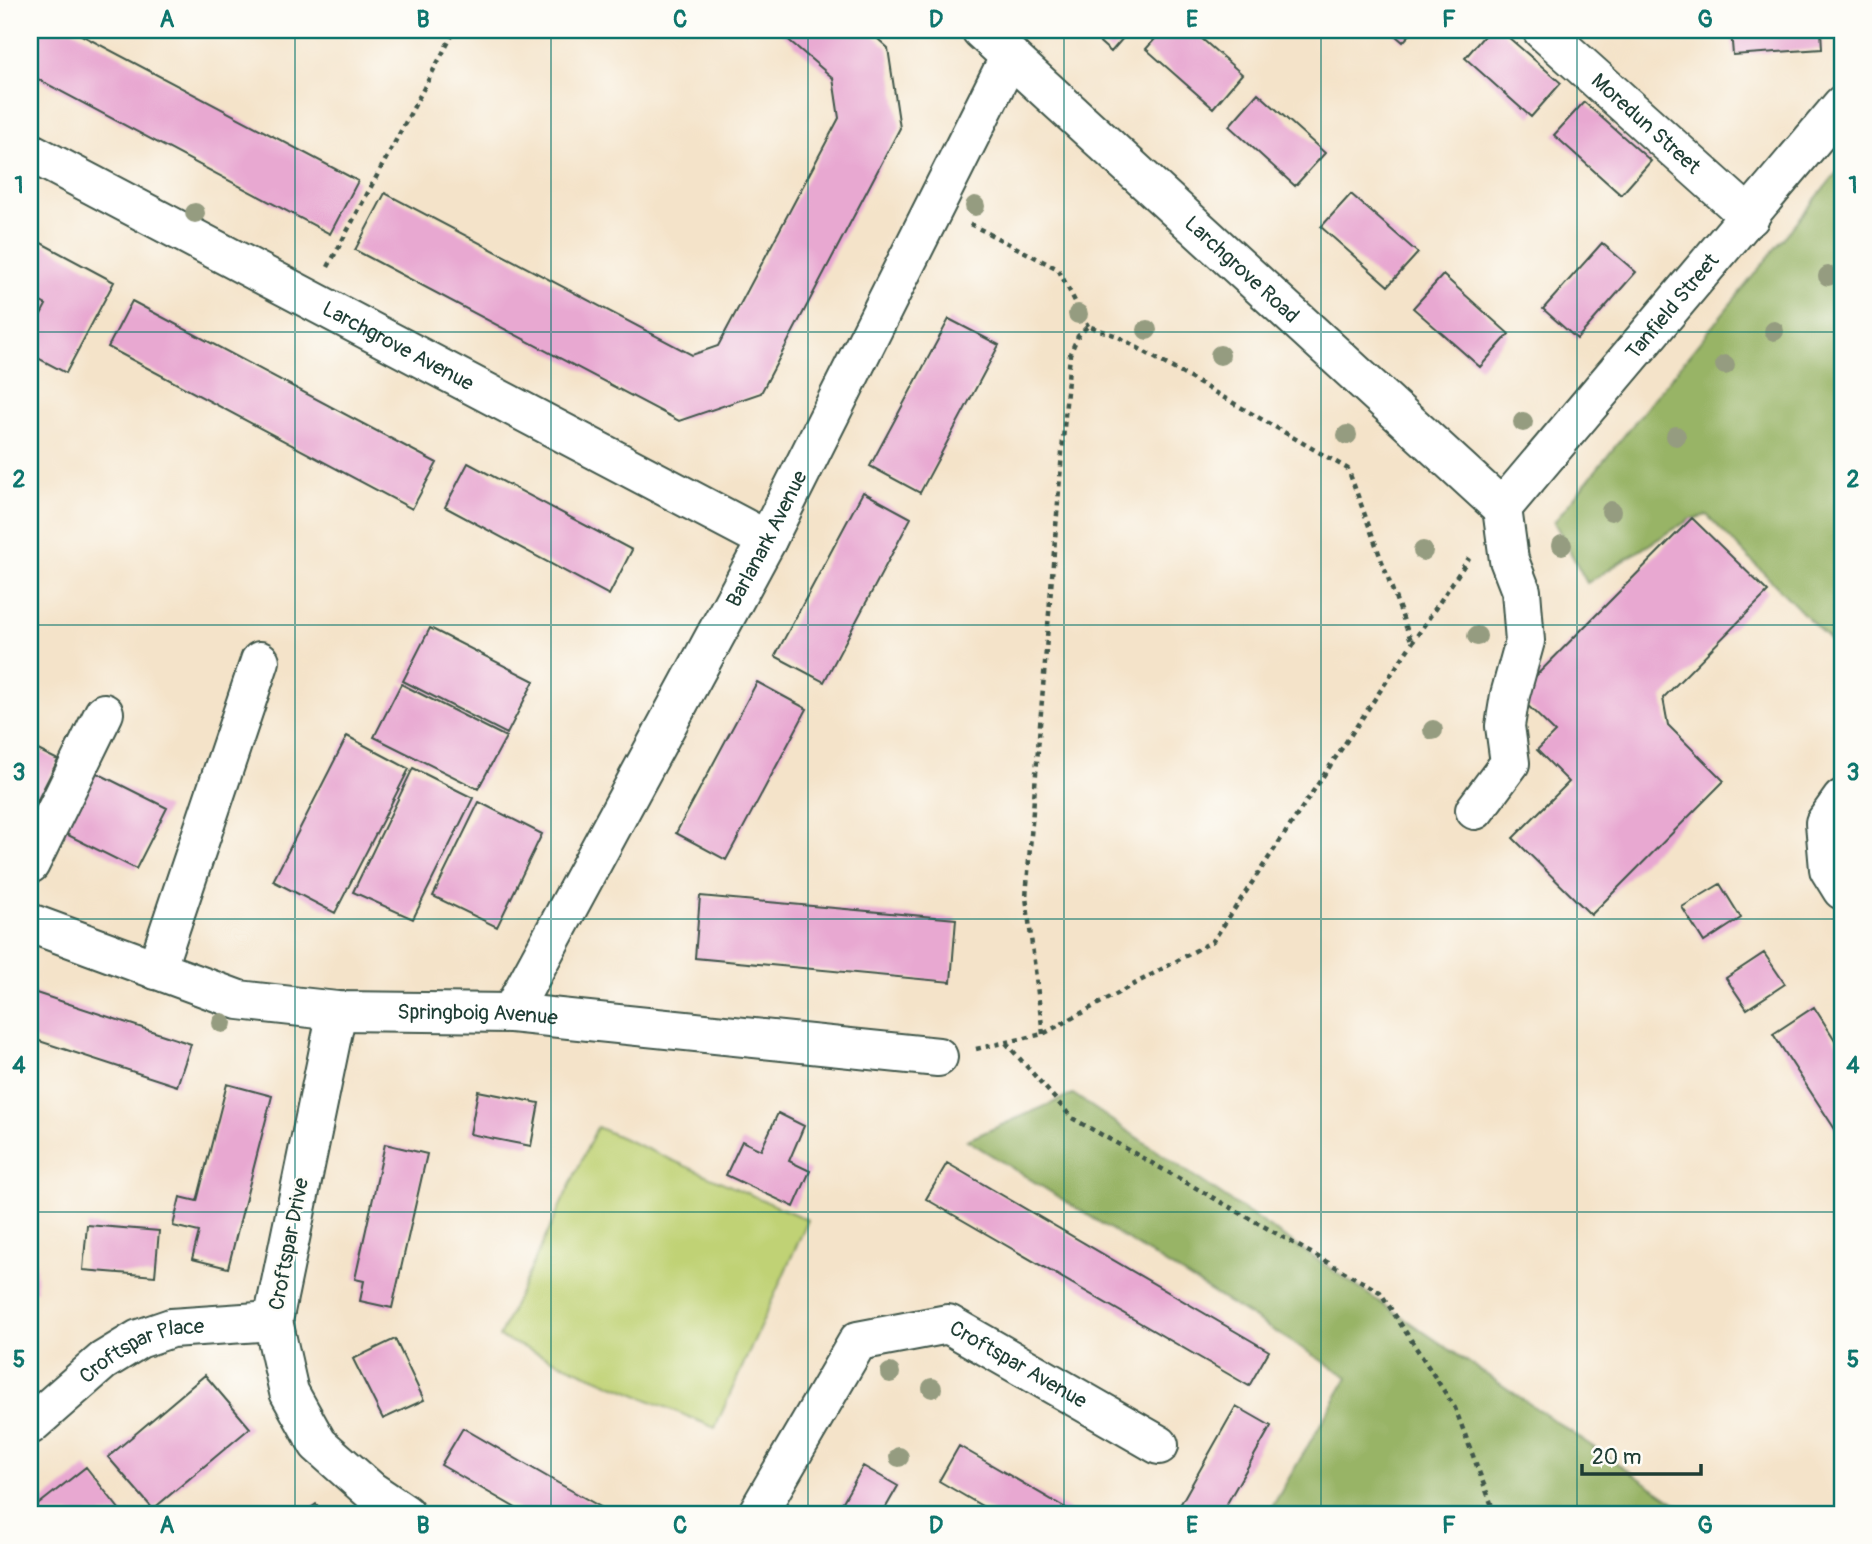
<svg xmlns="http://www.w3.org/2000/svg" width="1872" height="1544" viewBox="0 0 1872 1544" font-family="Pangolin,sans-serif">
  <style>
    .green { fill: #c0d275; stroke: #708854; stroke-width: 2 }
    .forest { fill: #98b466; stroke: #5c784d; stroke-width: 2 }
    .building { fill: #e8a8d1 }
    .lines { fill: none; stroke-linecap: round; stroke-linejoin: round }
    .minor-casing { stroke: #3f564a; stroke-width: 42 }
    .path { stroke: #3f564a; stroke-width: 4.5; stroke-dasharray: 5 5; stroke-linecap: butt }
    .minor { stroke: #fff; stroke-width: 38 }
    .tree { fill: #959c80 }
    .grid { fill: none; stroke: #0f766e; stroke-width: 2; stroke-opacity: 0.55 }
    .labels { text-anchor: middle; dominant-baseline: central; stroke-width: 5; stroke-linejoin: round; paint-order: stroke }
    .street-label { font-size: 21px; fill: #1f3d34; stroke: #fdfcf7 }
    .neatline { fill: none; stroke: #0f766e; stroke-width: 2.5 }
    .grid-label { font-size: 23px; text-anchor: middle; font-weight: bold; fill: #0f766e }
  </style>
  <rect width="100%" height="100%" fill="#fdfcf7"/>
  <filter id="ink" filterUnits="userSpaceOnUse"><feTurbulence type="fractalNoise" baseFrequency=".0143" numOctaves="2"/><feDisplacementMap in="SourceGraphic" scale="14" xChannelSelector="R" yChannelSelector="G"/><feConvolveMatrix kernelMatrix="1 2 1 2 8 2 1 2 1" color-interpolation-filters="sRGB"/></filter>
  <filter id="wash" filterUnits="userSpaceOnUse"><feTurbulence type="fractalNoise" baseFrequency=".00686" numOctaves="4" result="noise"/><feDisplacementMap in="SourceGraphic" scale="28" xChannelSelector="R" yChannelSelector="G"/><feGaussianBlur stdDeviation="1.57" result="paint"/><feColorMatrix in="noise" values="0 0 0 0 0 0 0 0 0 0 0 0 0 0 0 0 0 1.4 0 .05"/><feComposite in="paint" operator="in"/></filter>
  <g filter="url(#wash)">
    <rect width="100%" height="100%" fill="#f4e3c9"/>
    <!-- green -->
    <path class="green" d="M 597,1127 L 808,1220 L 715,1428 L 499,1337 Z"/>
    <!-- forest -->
    <path class="forest" d="M 1842,166 L 1842,653 L 1707,515 L 1689,520 L 1587,583 L 1554,522 Z
      M 1073,1094 L 1692,1514 L 1268,1514 L 1348,1377 L 967,1140 Z"/>
    <g id="blocks">
      <!-- building -->
      <path class="building" d="M 30,30 L 72,30 L 358,181 L 330,234 L 30,75 Z
        M 777,30 L 868,30 L 888,48 L 900,128 L 761,393 L 679,421 L 355,250 L 385,193 L 692,355 L 718,346 L 839,118 L 833,78 Z
        M 1086,30 L 1130,30 L 1111,52 Z
        M 1163,30 L 1192,30 L 1242,74 L 1213,108 L 1146,49 Z
        M 1389,30 L 1414,30 L 1403,42 Z
        M 1489,30 L 1500,30 L 1561,83 L 1531,117 L 1465,58 Z
        M 1731,30 L 1821,30 L 1822,49 L 1733,55 Z
        M 1258,93 L 1325,153 L 1295,186 L 1229,126 Z
        M 1584,102 L 1651,161 L 1621,195 L 1554,135 Z
        M 1351,194 L 1418,253 L 1388,286 L 1321,227 Z
        M 30,237 L 114,282 L 66,373 L 30,354 L 30,335 L 46,305 L 30,296 Z
        M 1602,243 L 1636,272 L 1577,339 L 1543,309 Z
        M 1443,275 L 1509,334 L 1480,367 L 1413,308 Z
        M 132,301 L 437,463 L 412,509 L 108,347 Z
        M 949,319 L 999,345 L 920,493 L 870,466 Z
        M 468,463 L 632,550 L 609,595 L 445,507 Z
        M 863,492 L 911,518 L 824,682 L 775,656 Z
        M 1692,518 L 1768,592 L 1663,698 L 1668,725 L 1724,781 L 1591,915 L 1513,838 L 1569,782 L 1537,750 L 1555,732 L 1517,695 Z
        M 430,628 L 534,681 L 507,734 L 403,681 Z
        M 757,682 L 807,709 L 726,860 L 676,833 Z
        M 401,684 L 506,737 L 478,789 L 374,737 Z
        M 347,736 L 409,769 L 335,913 L 273,881 Z
        M 30,746 L 58,760 L 30,815 Z
        M 413,768 L 473,798 L 413,919 L 353,892 Z
        M 89,769 L 167,808 L 136,869 L 58,830 Z
        M 479,802 L 542,834 L 497,927 L 433,896 Z
        M 1720,884 L 1741,918 L 1704,942 L 1682,907 Z
        M 700,896 L 956,919 L 951,982 L 695,958 Z
        M 1764,953 L 1785,984 L 1747,1009 L 1726,978 Z
        M 30,991 L 191,1044 L 177,1086 L 30,1038 Z
        M 1814,1007 L 1842,1051 L 1842,1135 L 1840,1137 L 1773,1034 Z
        M 227,1084 L 272,1096 L 228,1268 L 192,1259 L 199,1232 L 173,1226 L 180,1197 L 197,1201 Z
        M 478,1091 L 539,1103 L 531,1146 L 470,1134 Z
        M 778,1113 L 804,1126 L 789,1161 L 810,1171 L 794,1207 L 726,1175 L 742,1141 L 761,1150 Z
        M 385,1144 L 427,1154 L 392,1308 L 360,1301 L 364,1281 L 355,1279 Z
        M 947,1163 L 1269,1351 L 1249,1386 L 926,1199 Z
        M 30,1186 L 32,1186 L 37,1291 L 30,1291 Z
        M 87,1225 L 159,1231 L 155,1276 L 83,1270 Z
        M 395,1339 L 424,1400 L 383,1419 L 353,1359 Z
        M 205,1375 L 250,1428 L 153,1509 L 108,1457 Z
        M 1236,1406 L 1271,1426 L 1221,1514 L 1175,1514 Z
        M 463,1428 L 558,1483 L 613,1514 L 526,1514 L 441,1465 Z
        M 959,1446 L 1076,1514 L 996,1514 L 939,1481 Z
        M 863,1466 L 898,1486 L 882,1514 L 836,1514 Z
        M 86,1467 L 123,1514 L 33,1514 L 30,1511 Z
        M 316,1504 L 325,1514 L 303,1514 Z"/>
    </g>
  </g>
  <g filter="url(#ink)">
    <use href="#blocks" fill-opacity="0" stroke="#3f564a" stroke-width="2"/>
    <g class="lines">
      <!-- minor casing -->
      <g class="minor-casing">
        <g id="minor">
          <path id="s1" d="M 981,30 L 1502,508"/>
          <path id="s2" d="M 1542,30 L 1750,217"/>
          <path id="s3" d="M 30,152 L 767,540"/>
          <path id="s4" d="M 1502,508 L 1842,105"/>
          <path d="M 1842,799 L 1825,823 L 1829,869 L 1842,890"/>
          <path d="M 1475,810 L 1510,763 L 1505,726 L 1510,695 L 1525,641 L 1521,591 L 1509,560 L 1502,508"/>
          <path d="M 30,864 L 104,713"/>
          <path id="s5" d="M 30,923 L 239,1000 L 337,1011 L 511,1013 L 938,1057"/>
          <path d="M 156,970 L 260,661"/>
          <path d="M 337,1011 L 273,1321 L 289,1392 L 318,1444 L 371,1491 L 405,1514"/>
          <path id="s6" d="M 511,1013 L 767,540 L 1010,56"/>
          <path id="s7" d="M 30,1425 L 103,1361 L 139,1339 L 171,1328 L 273,1321"/>
          <path id="s8" d="M 757,1514 L 858,1341 L 948,1324 L 1159,1445"/>
        </g>
      </g>
      <!-- path -->
      <path class="path" d="M 970,224 L 1058,269 L 1088,326
        M 328,267 L 455,30
        M 1043,1034 L 1026,897 L 1070,354 L 1078,336 L 1088,326 L 1117,336 L 1348,469 L 1412,643
        M 1006,1043 L 1072,1118 L 1380,1292 L 1455,1408 L 1495,1514
        M 976,1049 L 1043,1034 L 1213,941 L 1469,558"/>
      <!-- minor -->
      <use href="#minor" class="minor"/>
    </g>
    <!-- trees -->
    <g class="tree">
      <circle cx="975" cy="206" r="10"/>
      <circle cx="195" cy="213" r="10"/>
      <circle cx="1828" cy="276" r="10"/>
      <circle cx="1078" cy="314" r="10"/>
      <circle cx="1147" cy="330" r="10"/>
      <circle cx="1774" cy="331" r="10"/>
      <circle cx="1220" cy="355" r="10"/>
      <circle cx="1725" cy="365" r="10"/>
      <circle cx="1523" cy="422" r="10"/>
      <circle cx="1347" cy="435" r="10"/>
      <circle cx="1676" cy="436" r="10"/>
      <circle cx="1611" cy="511" r="10"/>
      <circle cx="1562" cy="545" r="10"/>
      <circle cx="1423" cy="551" r="10"/>
      <circle cx="1477" cy="636" r="10"/>
      <circle cx="1433" cy="730" r="10"/>
      <circle cx="222" cy="1023" r="10"/>
      <circle cx="890" cy="1373" r="10"/>
      <circle cx="932" cy="1388" r="10"/>
      <circle cx="899" cy="1457" r="10"/>
    </g>
  </g>
  <!-- grid -->
  <path class="grid" d="M 295,30 L 295,1514M 551,30 L 551,1514M 808,30 L 808,1514M 1064,30 L 1064,1514M 1321,30 L 1321,1514M 1577,30 L 1577,1514M 30,332 L 1842,332M 30,625 L 1842,625M 30,919 L 1842,919M 30,1212 L 1842,1212"/>
  <g class="labels">
    <!-- street labels -->
    <g class="street-label">
      <text stroke="none"><textPath href="#s2" startOffset="140">Moredun Street</textPath></text>
      <text stroke="none"><textPath href="#s1" startOffset="354">Larchgrove Road</textPath></text>
      <text stroke="none"><textPath href="#s4" startOffset="264">Tanfield Street</textPath></text>
      <text stroke="none"><textPath href="#s3" startOffset="416">Larchgrove Avenue</textPath></text>
      <text stroke="none"><textPath href="#s6" startOffset="539">Barlanark Avenue</textPath></text>
      <text stroke="none"><textPath href="#s5" startOffset="462">Springboig Avenue</textPath></text>
      <text transform="translate(289 1244) rotate(-79)">Croftspar Drive</text>
      <text stroke="none"><textPath href="#s7" startOffset="138">Croftspar Place</textPath></text>
      <text stroke="none"><textPath href="#s8" startOffset="373">Croftspar Avenue</textPath></text>
    </g>
  </g>
  <!-- margin -->
  <rect width="1872" height="1544" fill="none" stroke="#fdfcf7" stroke-width="77"/>
  <!-- scale -->
  <path d="M1582 1464v10h119v-10" fill="none" stroke="#1f3d34" stroke-width="3.5"/>
  <text x="1592" y="1464" font-size="21" fill="#1f3d34" stroke="#fdfcf7" stroke-width="5" paint-order="stroke">20 m</text>
  <rect x="38" y="38" width="1796" height="1468" class="neatline"/>
  <g class="grid-label">
    <text x="167" y="27">A</text>
    <text x="423" y="27">B</text>
    <text x="680" y="27">C</text>
    <text x="936" y="27">D</text>
    <text x="1192" y="27">E</text>
    <text x="1449" y="27">F</text>
    <text x="1705" y="27">G</text>
    <text x="19" y="193">1</text>
    <text x="1853" y="193">1</text>
    <text x="19" y="487">2</text>
    <text x="1853" y="487">2</text>
    <text x="19" y="780">3</text>
    <text x="1853" y="780">3</text>
    <text x="19" y="1073">4</text>
    <text x="1853" y="1073">4</text>
    <text x="19" y="1367">5</text>
    <text x="1853" y="1367">5</text>
    <text x="167" y="1533">A</text>
    <text x="423" y="1533">B</text>
    <text x="680" y="1533">C</text>
    <text x="936" y="1533">D</text>
    <text x="1192" y="1533">E</text>
    <text x="1449" y="1533">F</text>
    <text x="1705" y="1533">G</text>
  </g>
</svg>
